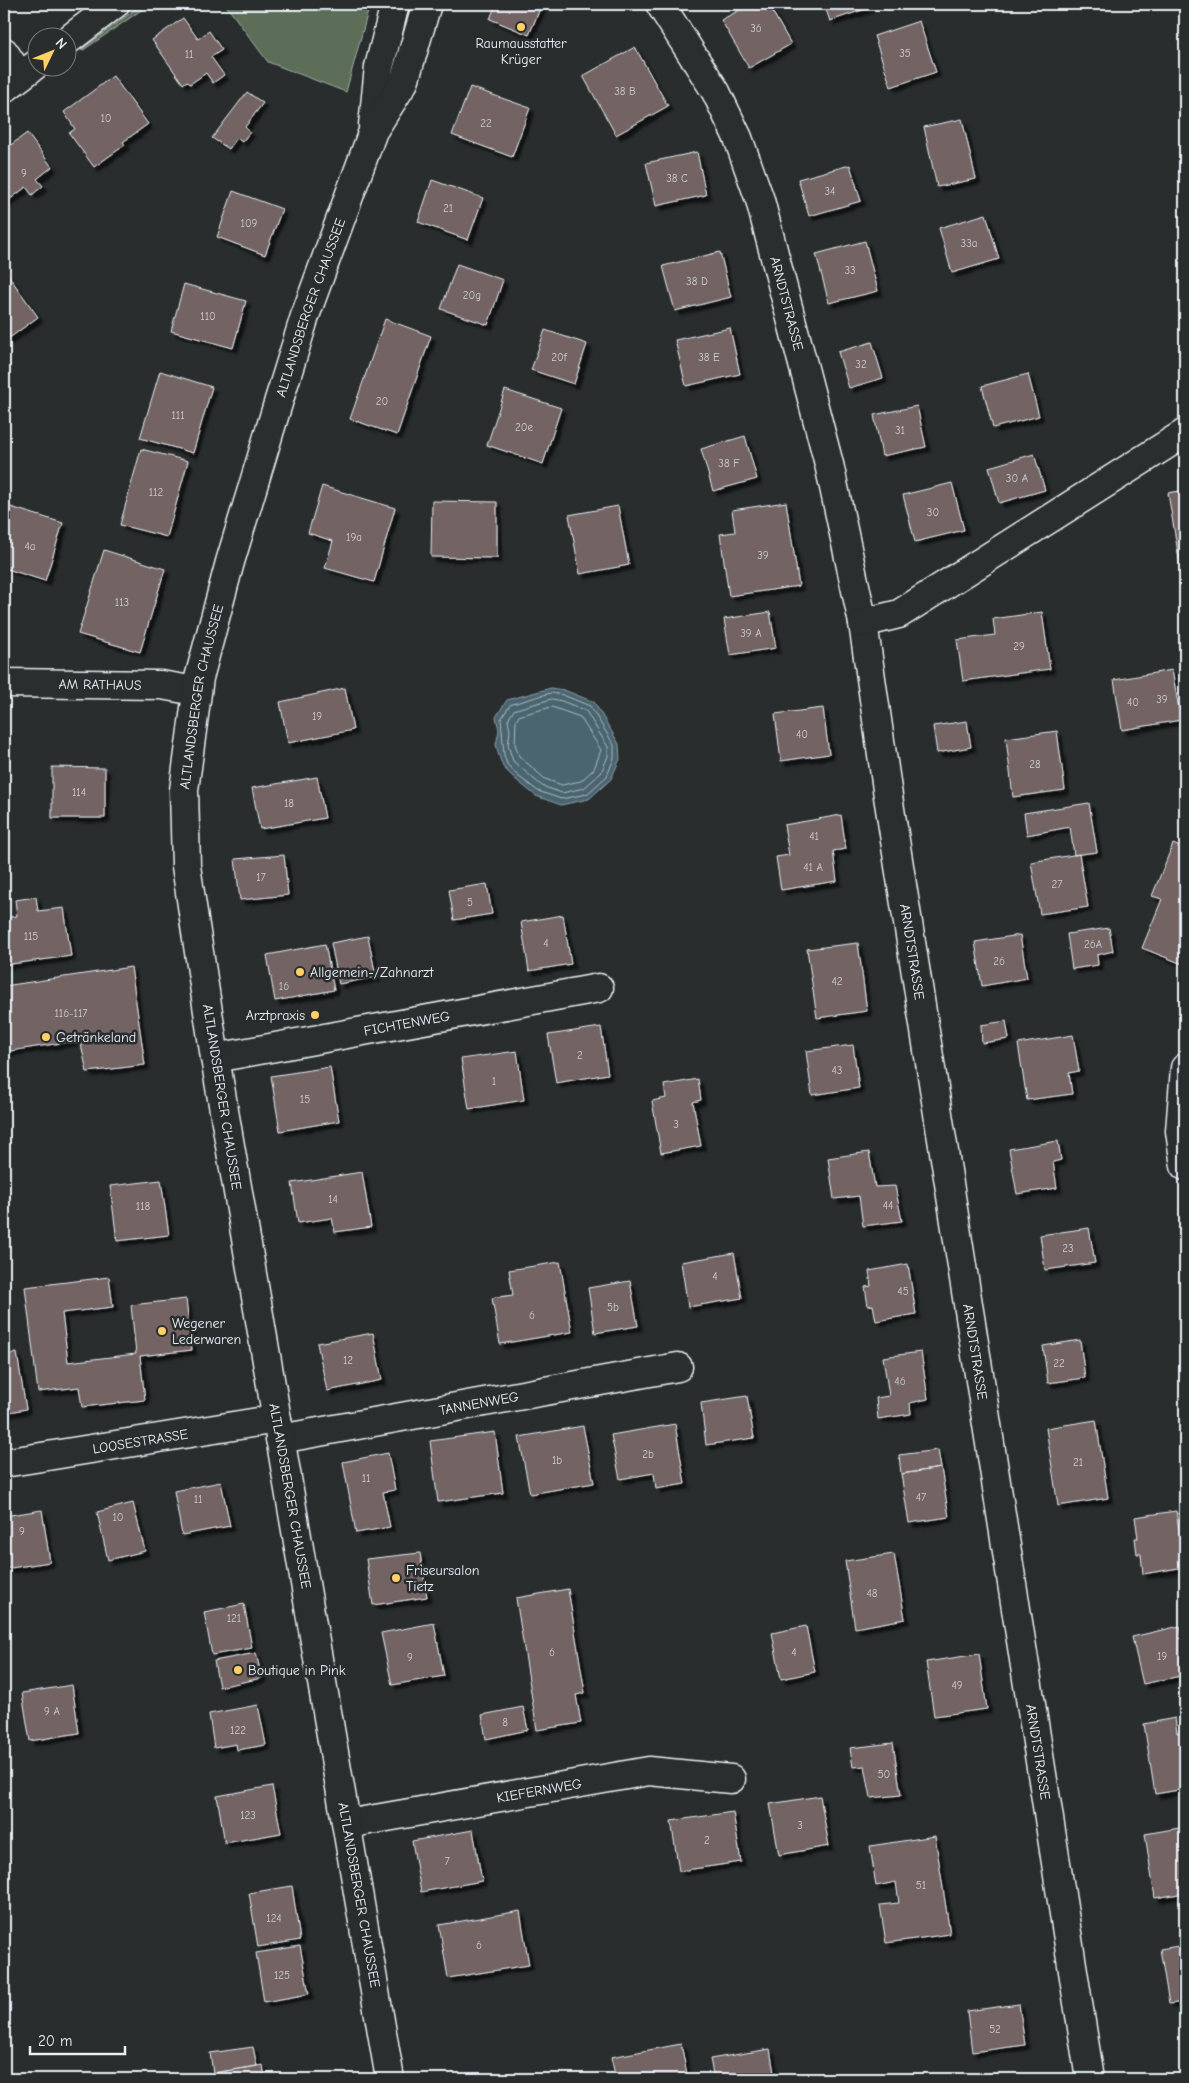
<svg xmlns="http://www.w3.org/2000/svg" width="1189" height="2083" viewBox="0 0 1189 2083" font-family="'Comic Neue',sans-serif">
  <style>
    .green { fill: #5b6e59; stroke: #a2b0a8 }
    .water { fill: #4b6570; stroke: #8a9da6 }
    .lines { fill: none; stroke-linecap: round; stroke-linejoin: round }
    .shore { stroke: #a9b9c2; stroke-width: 1 }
    .building { fill: #736463; stroke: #e8f1f8; filter: url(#shadow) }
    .minor-casing { stroke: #e8f1f8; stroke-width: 31 }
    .tertiary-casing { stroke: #e8f1f8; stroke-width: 31 }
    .secondary-casing { stroke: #e8f1f8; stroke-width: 31 }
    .minor { stroke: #2a2d2e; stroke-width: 28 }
    .tertiary { stroke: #2a2d2e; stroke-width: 28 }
    .secondary { stroke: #2a2d2e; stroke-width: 28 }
    .poi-dot { fill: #ffd166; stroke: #2a2d2e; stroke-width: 2 }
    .labels { text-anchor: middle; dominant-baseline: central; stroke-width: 5; stroke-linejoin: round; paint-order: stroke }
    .number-label { font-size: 11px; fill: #cbced3 }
    .poi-label { font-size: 14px; fill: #e8f1f8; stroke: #2a2d2e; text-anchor: start }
    .street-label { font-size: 14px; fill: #e8f1f8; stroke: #2a2d2e }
  </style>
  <defs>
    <filter id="shadow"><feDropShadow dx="4.5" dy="4.5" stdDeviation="1" flood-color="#0009"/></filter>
  </defs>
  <rect width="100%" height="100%" fill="#2a2d2e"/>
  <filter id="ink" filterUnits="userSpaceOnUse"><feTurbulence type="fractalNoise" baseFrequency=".02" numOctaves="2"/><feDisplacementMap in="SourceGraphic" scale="10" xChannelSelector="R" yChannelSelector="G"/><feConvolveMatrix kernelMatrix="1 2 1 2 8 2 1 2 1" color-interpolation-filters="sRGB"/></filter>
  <g filter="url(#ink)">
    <!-- green -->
    <path class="green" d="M 142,4 L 150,4 L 82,51 L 81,50 Z
      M 225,4 L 370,4 L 346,92 L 268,62 Z"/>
    <!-- water -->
    <path class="water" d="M 551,688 L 564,690 L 594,702 L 619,744 L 620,759 L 611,779 L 589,799 L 561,805 L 536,796 L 515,779 L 503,767 L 499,756 L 496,745 L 499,730 L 496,717 L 507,700 Z"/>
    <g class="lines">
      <!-- shore -->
      <path class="shore" d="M 551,693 L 563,695 L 590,706 L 614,745 L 614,758 L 607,776 L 587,794 L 561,799 L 538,791 L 518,776 L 507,764 L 504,755 L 501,719 L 510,705 Z
        M 552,699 L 562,701 L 586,711 L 608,747 L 608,756 L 601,773 L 584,788 L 562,793 L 542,786 L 513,761 L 508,745 L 510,731 L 508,720 L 514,710 Z
        M 552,707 L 580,717 L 601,750 L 594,769 L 581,781 L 562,785 L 545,779 L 519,756 L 515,744 L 516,721 L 519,716 Z"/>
    </g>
    <!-- building -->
    <path class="building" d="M 496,4 L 542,4 L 529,35 L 490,19 Z
      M 751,4 L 768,4 L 791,44 L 749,68 L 721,20 Z
      M 824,4 L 880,4 L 830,21 Z
      M 183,18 L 198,39 L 209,31 L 222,50 L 211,57 L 224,75 L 213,83 L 206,73 L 190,84 L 187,81 L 183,84 L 152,40 Z
      M 919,21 L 936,72 L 891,87 L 874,36 Z
      M 635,47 L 668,106 L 616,135 L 583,76 Z
      M 113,76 L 148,124 L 123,142 L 125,145 L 94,167 L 69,133 L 75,129 L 64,112 Z
      M 470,87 L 530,108 L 512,157 L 452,135 Z
      M 247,92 L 263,103 L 245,127 L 250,132 L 242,142 L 237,138 L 229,149 L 212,138 Z
      M 962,119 L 976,179 L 937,187 L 924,127 Z
      M 27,133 L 52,167 L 37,179 L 43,186 L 32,195 L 26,187 L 4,204 L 4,150 Z
      M 697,152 L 706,195 L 656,206 L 646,163 Z
      M 850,165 L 861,201 L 809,216 L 798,179 Z
      M 432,180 L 483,198 L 468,240 L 418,222 Z
      M 233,191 L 282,209 L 265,255 L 217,237 Z
      M 986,214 L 999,259 L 952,273 L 939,228 Z
      M 865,241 L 878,291 L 829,303 L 816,254 Z
      M 720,252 L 731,297 L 675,311 L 663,266 Z
      M 457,264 L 503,280 L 488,325 L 441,309 Z
      M 8,275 L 38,317 L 4,342 L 4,278 Z
      M 184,284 L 246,301 L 233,348 L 171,331 Z
      M 385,319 L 431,336 L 397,435 L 350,419 Z
      M 730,328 L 740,374 L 686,386 L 675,340 Z
      M 545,330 L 587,344 L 574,384 L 531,370 Z
      M 872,342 L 883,378 L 849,388 L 838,352 Z
      M 160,371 L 212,387 L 193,453 L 140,438 Z
      M 1028,374 L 1039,416 L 993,428 L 982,386 Z
      M 505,390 L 561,408 L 543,464 L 487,445 Z
      M 917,406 L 926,447 L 882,456 L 874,415 Z
      M 745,436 L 757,479 L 713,491 L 701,449 Z
      M 141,449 L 188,461 L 167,537 L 120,525 Z
      M 1034,454 L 1045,490 L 999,503 L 989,467 Z
      M 952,483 L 964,530 L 915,542 L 903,495 Z
      M 322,486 L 395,508 L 374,582 L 325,568 L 333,541 L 308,533 Z
      M 1185,490 L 1185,564 L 1180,565 L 1168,493 Z
      M 432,501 L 497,502 L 497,558 L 431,557 Z
      M 786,502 L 799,586 L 729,596 L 720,534 L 735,532 L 732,510 Z
      M 4,505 L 63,523 L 45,581 L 4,568 Z
      M 618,506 L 629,565 L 580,574 L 569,515 Z
      M 104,550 L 165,569 L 140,652 L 78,634 Z
      M 770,612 L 776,648 L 730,655 L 724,619 Z
      M 1042,612 L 1050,669 L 963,681 L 957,640 L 995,635 L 993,619 Z
      M 1172,670 L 1181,720 L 1122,730 L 1114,680 Z
      M 345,688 L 353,730 L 288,743 L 280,702 Z
      M 823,708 L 829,754 L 781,761 L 775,714 Z
      M 967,721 L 971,747 L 937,753 L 933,726 Z
      M 1057,731 L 1065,790 L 1013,797 L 1006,738 Z
      M 52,767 L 105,768 L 105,818 L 52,818 Z
      M 317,777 L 325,818 L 260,829 L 252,788 Z
      M 1089,803 L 1097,852 L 1074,855 L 1070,827 L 1027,835 L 1024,813 Z
      M 841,815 L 846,849 L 833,851 L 837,881 L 781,890 L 776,857 L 789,855 L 784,825 Z
      M 1173,844 L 1185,849 L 1185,965 L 1142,948 L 1162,899 L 1152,896 Z
      M 1079,854 L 1088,907 L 1040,914 L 1031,862 Z
      M 284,855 L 288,895 L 240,900 L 235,859 Z
      M 487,884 L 492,914 L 454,920 L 449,890 Z
      M 36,897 L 38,911 L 64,908 L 71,956 L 4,965 L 4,918 L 17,916 L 15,900 Z
      M 563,915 L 571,964 L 529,971 L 521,922 Z
      M 1109,928 L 1113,951 L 1097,955 L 1098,965 L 1072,969 L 1067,934 Z
      M 1020,935 L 1027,978 L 982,986 L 975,942 Z
      M 368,936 L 376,977 L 339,984 L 331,943 Z
      M 858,943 L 867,1011 L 817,1018 L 807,949 Z
      M 325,944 L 334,990 L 275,1001 L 267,955 Z
      M 131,967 L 145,1065 L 87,1072 L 80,1040 L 4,1052 L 4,986 Z
      M 1006,1021 L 1009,1039 L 982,1043 L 981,1025 Z
      M 601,1027 L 608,1074 L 556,1083 L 548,1035 Z
      M 1073,1035 L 1079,1071 L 1069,1073 L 1072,1094 L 1027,1100 L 1018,1044 Z
      M 853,1045 L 859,1088 L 812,1095 L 806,1051 Z
      M 517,1051 L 524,1100 L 469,1109 L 461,1059 Z
      M 330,1067 L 339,1121 L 280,1131 L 271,1076 Z
      M 698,1079 L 701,1100 L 693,1102 L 701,1146 L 661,1153 L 652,1101 L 666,1098 L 664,1085 Z
      M 1058,1141 L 1061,1160 L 1053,1162 L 1057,1188 L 1017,1194 L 1009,1149 Z
      M 869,1152 L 875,1187 L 895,1186 L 902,1221 L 863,1226 L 859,1196 L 834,1199 L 828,1158 Z
      M 362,1172 L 371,1227 L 335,1232 L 332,1218 L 298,1223 L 292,1183 Z
      M 161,1180 L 169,1235 L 117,1241 L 110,1186 Z
      M 1089,1228 L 1095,1263 L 1045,1270 L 1040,1235 Z
      M 734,1253 L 742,1298 L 688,1307 L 681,1262 Z
      M 560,1262 L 572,1332 L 500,1344 L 492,1298 L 513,1295 L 509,1270 Z
      M 908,1264 L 916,1314 L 876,1321 L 873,1305 L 868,1306 L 865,1287 L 871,1286 L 869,1271 Z
      M 109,1277 L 113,1307 L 62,1313 L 68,1362 L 136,1354 L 131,1305 L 186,1299 L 192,1350 L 140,1356 L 145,1400 L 82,1407 L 79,1387 L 38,1392 L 25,1287 Z
      M 630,1281 L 638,1326 L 595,1333 L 588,1288 Z
      M 373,1333 L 382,1380 L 327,1391 L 317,1343 Z
      M 1080,1340 L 1085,1378 L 1048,1383 L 1043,1346 Z
      M 921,1352 L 928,1399 L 910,1403 L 911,1414 L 878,1419 L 876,1398 L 889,1396 L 883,1357 Z
      M 17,1353 L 26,1409 L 4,1413 L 4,1355 Z
      M 747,1396 L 754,1438 L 706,1445 L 701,1403 Z
      M 1096,1420 L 1108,1498 L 1058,1506 L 1046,1428 Z
      M 675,1424 L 685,1484 L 656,1489 L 654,1473 L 620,1479 L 611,1435 Z
      M 583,1426 L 594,1483 L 530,1494 L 519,1437 Z
      M 495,1432 L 503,1493 L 438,1502 L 430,1441 Z
      M 938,1450 L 941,1468 L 901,1474 L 899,1455 Z
      M 388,1453 L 395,1490 L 383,1492 L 390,1527 L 356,1533 L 343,1462 Z
      M 941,1468 L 949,1517 L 909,1523 L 901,1474 Z
      M 221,1482 L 230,1526 L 182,1535 L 174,1491 Z
      M 133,1503 L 145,1551 L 108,1560 L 97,1512 Z
      M 42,1510 L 50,1562 L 4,1569 L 4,1516 Z
      M 1176,1511 L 1185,1567 L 1143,1574 L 1141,1554 L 1137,1554 L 1135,1538 L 1138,1538 L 1135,1517 Z
      M 420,1553 L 427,1597 L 373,1605 L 366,1559 Z
      M 894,1554 L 905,1619 L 855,1628 L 845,1561 Z
      M 568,1589 L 585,1693 L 576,1695 L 581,1723 L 537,1730 L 516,1598 Z
      M 244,1604 L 252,1648 L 212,1655 L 204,1612 Z
      M 434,1623 L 444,1676 L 392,1685 L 381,1633 Z
      M 806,1626 L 815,1672 L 781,1679 L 772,1633 Z
      M 1180,1626 L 1185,1649 L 1185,1675 L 1143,1684 L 1132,1637 Z
      M 256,1653 L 262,1678 L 219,1687 L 214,1661 Z
      M 979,1654 L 987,1709 L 934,1716 L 926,1662 Z
      M 72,1685 L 79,1733 L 30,1741 L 22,1693 Z
      M 258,1705 L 266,1745 L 237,1750 L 236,1744 L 214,1748 L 209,1714 Z
      M 523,1707 L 528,1730 L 486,1739 L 482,1715 Z
      M 1175,1718 L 1177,1733 L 1185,1732 L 1185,1789 L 1155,1794 L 1144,1724 Z
      M 893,1743 L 901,1795 L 871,1798 L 865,1766 L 853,1767 L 850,1748 Z
      M 272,1786 L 281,1833 L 225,1843 L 217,1796 Z
      M 820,1796 L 829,1846 L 779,1855 L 770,1804 Z
      M 733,1812 L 741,1862 L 679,1871 L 671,1821 Z
      M 1185,1827 L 1185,1893 L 1155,1898 L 1145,1834 Z
      M 473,1830 L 482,1881 L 421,1892 L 412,1841 Z
      M 935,1836 L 950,1934 L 886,1943 L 880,1905 L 899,1903 L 896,1882 L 876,1886 L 870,1846 Z
      M 292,1886 L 300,1940 L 258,1947 L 249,1893 Z
      M 520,1911 L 529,1965 L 448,1978 L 439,1925 Z
      M 1185,1945 L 1185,2002 L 1169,2004 L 1160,1949 Z
      M 300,1946 L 309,1994 L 264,2002 L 256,1953 Z
      M 1019,2004 L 1025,2045 L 972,2052 L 967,2011 Z
      M 681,2044 L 688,2079 L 616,2079 L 611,2057 Z
      M 253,2047 L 257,2066 L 213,2073 L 210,2053 Z
      M 770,2049 L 775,2079 L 714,2079 L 710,2059 Z
      M 263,2065 L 265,2079 L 180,2079 L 257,2066 Z"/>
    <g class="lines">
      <!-- minor casing -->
      <g class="minor-casing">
        <g id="minor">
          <path id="s1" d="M 660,4 L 716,92 L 738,138 L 760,200 L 829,464 L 863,623 L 888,796 L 1090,2079"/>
          <path d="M 4,52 L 20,76"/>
          <path d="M 863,623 L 899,614 L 1185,433"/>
          <path id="s2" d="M 4,683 L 161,685 L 196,691"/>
          <path id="s3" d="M 215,1058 L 599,988"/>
          <path d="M 1185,1068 L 1180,1131 L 1185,1166"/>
          <path id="s4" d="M 280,1439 L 678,1367"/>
          <path id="s5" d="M 4,1463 L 277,1419"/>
          <path id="s6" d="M 347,1824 L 649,1771 L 731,1779"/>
        </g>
      </g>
      <!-- tertiary casing -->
      <g class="tertiary-casing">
        <path id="tertiary" d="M 68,40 L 115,4
          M 4,89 L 38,63"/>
      </g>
      <!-- secondary casing -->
      <g class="secondary-casing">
        <g id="secondary">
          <path d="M 373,125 L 379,67 L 395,4"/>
          <path id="s7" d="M 390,2079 L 215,1058 L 186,866 L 184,790 L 199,678 L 230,562 L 279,400 L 305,316 L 373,131 L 404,82 L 427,4"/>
        </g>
      </g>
      <!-- minor -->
      <use href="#minor" class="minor"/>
      <!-- tertiary -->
      <use href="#tertiary" class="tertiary"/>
      <!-- secondary -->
      <use href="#secondary" class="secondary"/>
    </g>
  </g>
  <!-- markers -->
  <g class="poi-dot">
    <circle cx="521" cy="27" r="5"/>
    <circle cx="300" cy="972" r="5"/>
    <circle cx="315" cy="1015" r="5"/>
    <circle cx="46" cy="1037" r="5"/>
    <circle cx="162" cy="1331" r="5"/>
    <circle cx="396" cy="1578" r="5"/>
    <circle cx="238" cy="1670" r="5"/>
  </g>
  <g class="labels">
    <!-- number labels -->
    <g class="number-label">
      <text x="756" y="28">36</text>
      <text x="905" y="53">35</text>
      <text x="189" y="54">11</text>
      <text x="625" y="91">38 B</text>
      <text x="106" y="118">10</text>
      <text x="486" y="123">22</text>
      <text x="24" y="173">9</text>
      <text x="677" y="178">38 C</text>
      <text x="830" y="191">34</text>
      <text x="448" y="208">21</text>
      <text x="249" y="223">109</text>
      <text x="969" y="243">33a</text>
      <text x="850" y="270">33</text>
      <text x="697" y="281">38 D</text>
      <text x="472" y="295">20g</text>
      <text x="208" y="316">110</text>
      <text x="559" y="357">20f</text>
      <text x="709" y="357">38 E</text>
      <text x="861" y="364">32</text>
      <text x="382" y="401">20</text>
      <text x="178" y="415">111</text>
      <text x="524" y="427">20e</text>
      <text x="900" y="430">31</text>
      <text x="729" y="463">38 F</text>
      <text x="1017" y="478">30 A</text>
      <text x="156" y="492">112</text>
      <text x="933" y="512">30</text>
      <text x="354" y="537">19a</text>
      <text x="30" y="546">4a</text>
      <text x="763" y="555">39</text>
      <text x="122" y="602">113</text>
      <text x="751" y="633">39 A</text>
      <text x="1019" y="646">29</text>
      <text x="1162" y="699">39</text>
      <text x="1133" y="702">40</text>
      <text x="317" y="716">19</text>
      <text x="802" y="734">40</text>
      <text x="1035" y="764">28</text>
      <text x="79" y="792">114</text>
      <text x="289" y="803">18</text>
      <text x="814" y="836">41</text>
      <text x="813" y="867">41 A</text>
      <text x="261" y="877">17</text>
      <text x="1057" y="884">27</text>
      <text x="470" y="902">5</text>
      <text x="31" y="936">115</text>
      <text x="546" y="943">4</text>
      <text x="1093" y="944">26A</text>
      <text x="999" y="961">26</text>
      <text x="837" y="981">42</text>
      <text x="284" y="986">16</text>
      <text x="71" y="1013">116-117</text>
      <text x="580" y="1055">2</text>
      <text x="837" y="1070">43</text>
      <text x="494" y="1081">1</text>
      <text x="305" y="1099">15</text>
      <text x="676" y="1124">3</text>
      <text x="333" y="1199">14</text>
      <text x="888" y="1205">44</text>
      <text x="143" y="1206">118</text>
      <text x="1068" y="1248">23</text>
      <text x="715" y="1276">4</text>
      <text x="903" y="1291">45</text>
      <text x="613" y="1307">5b</text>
      <text x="532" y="1315">6</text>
      <text x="348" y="1360">12</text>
      <text x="1059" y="1363">22</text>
      <text x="900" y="1381">46</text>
      <text x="648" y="1454">2b</text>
      <text x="557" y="1460">1b</text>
      <text x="1078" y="1462">21</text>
      <text x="366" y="1478">11</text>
      <text x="921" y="1497">47</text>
      <text x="198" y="1499">11</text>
      <text x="118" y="1517">10</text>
      <text x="22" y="1531">9</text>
      <text x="872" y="1593">48</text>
      <text x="234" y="1618">121</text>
      <text x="552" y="1652">6</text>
      <text x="794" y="1652">4</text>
      <text x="1162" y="1656">19</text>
      <text x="410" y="1657">9</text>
      <text x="957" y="1685">49</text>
      <text x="52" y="1711">9 A</text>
      <text x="505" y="1722">8</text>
      <text x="238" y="1730">122</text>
      <text x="884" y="1774">50</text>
      <text x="248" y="1815">123</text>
      <text x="800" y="1825">3</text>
      <text x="707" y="1840">2</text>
      <text x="447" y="1861">7</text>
      <text x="921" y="1885">51</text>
      <text x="274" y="1918">124</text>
      <text x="479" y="1945">6</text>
      <text x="282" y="1975">125</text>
      <text x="995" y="2029">52</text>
    </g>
    <!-- poi labels -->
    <g class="poi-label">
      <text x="521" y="43" text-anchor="middle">Raumausstatter<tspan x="521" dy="16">Krüger</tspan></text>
      <text x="310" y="972">Allgemein-/Zahnarzt</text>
      <text x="305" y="1015" text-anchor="end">Arztpraxis</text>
      <text x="56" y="1037">Getränkeland</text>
      <text x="172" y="1323">Wegener<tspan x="172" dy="16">Lederwaren</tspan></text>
      <text x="406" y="1570">Friseursalon<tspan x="406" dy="16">Tietz</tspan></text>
      <text x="248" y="1670">Boutique in Pink</text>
    </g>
    <!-- street labels -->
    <g class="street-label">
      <text stroke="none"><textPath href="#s1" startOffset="328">ARNDTSTRASSE</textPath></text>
      <text stroke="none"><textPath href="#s7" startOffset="1806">ALTLANDSBERGER CHAUSSEE</textPath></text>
      <text stroke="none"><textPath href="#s2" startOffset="96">AM RATHAUS</textPath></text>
      <text stroke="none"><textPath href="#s7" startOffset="1401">ALTLANDSBERGER CHAUSSEE</textPath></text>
      <text stroke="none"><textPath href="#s1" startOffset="989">ARNDTSTRASSE</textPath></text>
      <text stroke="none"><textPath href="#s3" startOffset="195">FICHTENWEG</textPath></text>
      <text transform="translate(222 1097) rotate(81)">ALTLANDSBERGER CHAUSSEE</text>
      <text stroke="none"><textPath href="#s1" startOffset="1394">ARNDTSTRASSE</textPath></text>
      <text stroke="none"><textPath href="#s4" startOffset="202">TANNENWEG</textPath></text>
      <text stroke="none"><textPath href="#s5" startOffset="138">LOOSESTRASSE</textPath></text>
      <text transform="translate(290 1496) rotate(80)">ALTLANDSBERGER CHAUSSEE</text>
      <text stroke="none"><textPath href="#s1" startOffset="1799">ARNDTSTRASSE</textPath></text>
      <text stroke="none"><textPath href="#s6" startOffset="195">KIEFERNWEG</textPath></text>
      <text transform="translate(359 1895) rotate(80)">ALTLANDSBERGER CHAUSSEE</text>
    </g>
  </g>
  <!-- margin -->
  <rect width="1189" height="2083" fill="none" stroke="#2a2d2e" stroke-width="20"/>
  <rect x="10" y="10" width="1169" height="2063" fill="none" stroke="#e8f1f8" stroke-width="2" filter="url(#ink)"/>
  <!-- north arrow -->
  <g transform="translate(52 52) rotate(47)"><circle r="24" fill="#2a2d2e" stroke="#767b7f"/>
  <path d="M0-4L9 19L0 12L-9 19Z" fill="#ffd166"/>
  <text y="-8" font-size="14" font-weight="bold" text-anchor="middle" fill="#e8f1f8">N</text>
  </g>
  <!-- scale -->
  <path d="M30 2046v8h95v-8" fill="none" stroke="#e8f1f8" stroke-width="2.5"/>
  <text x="38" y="2046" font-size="15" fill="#e8f1f8" stroke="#2a2d2e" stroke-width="4" paint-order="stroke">20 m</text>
</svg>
